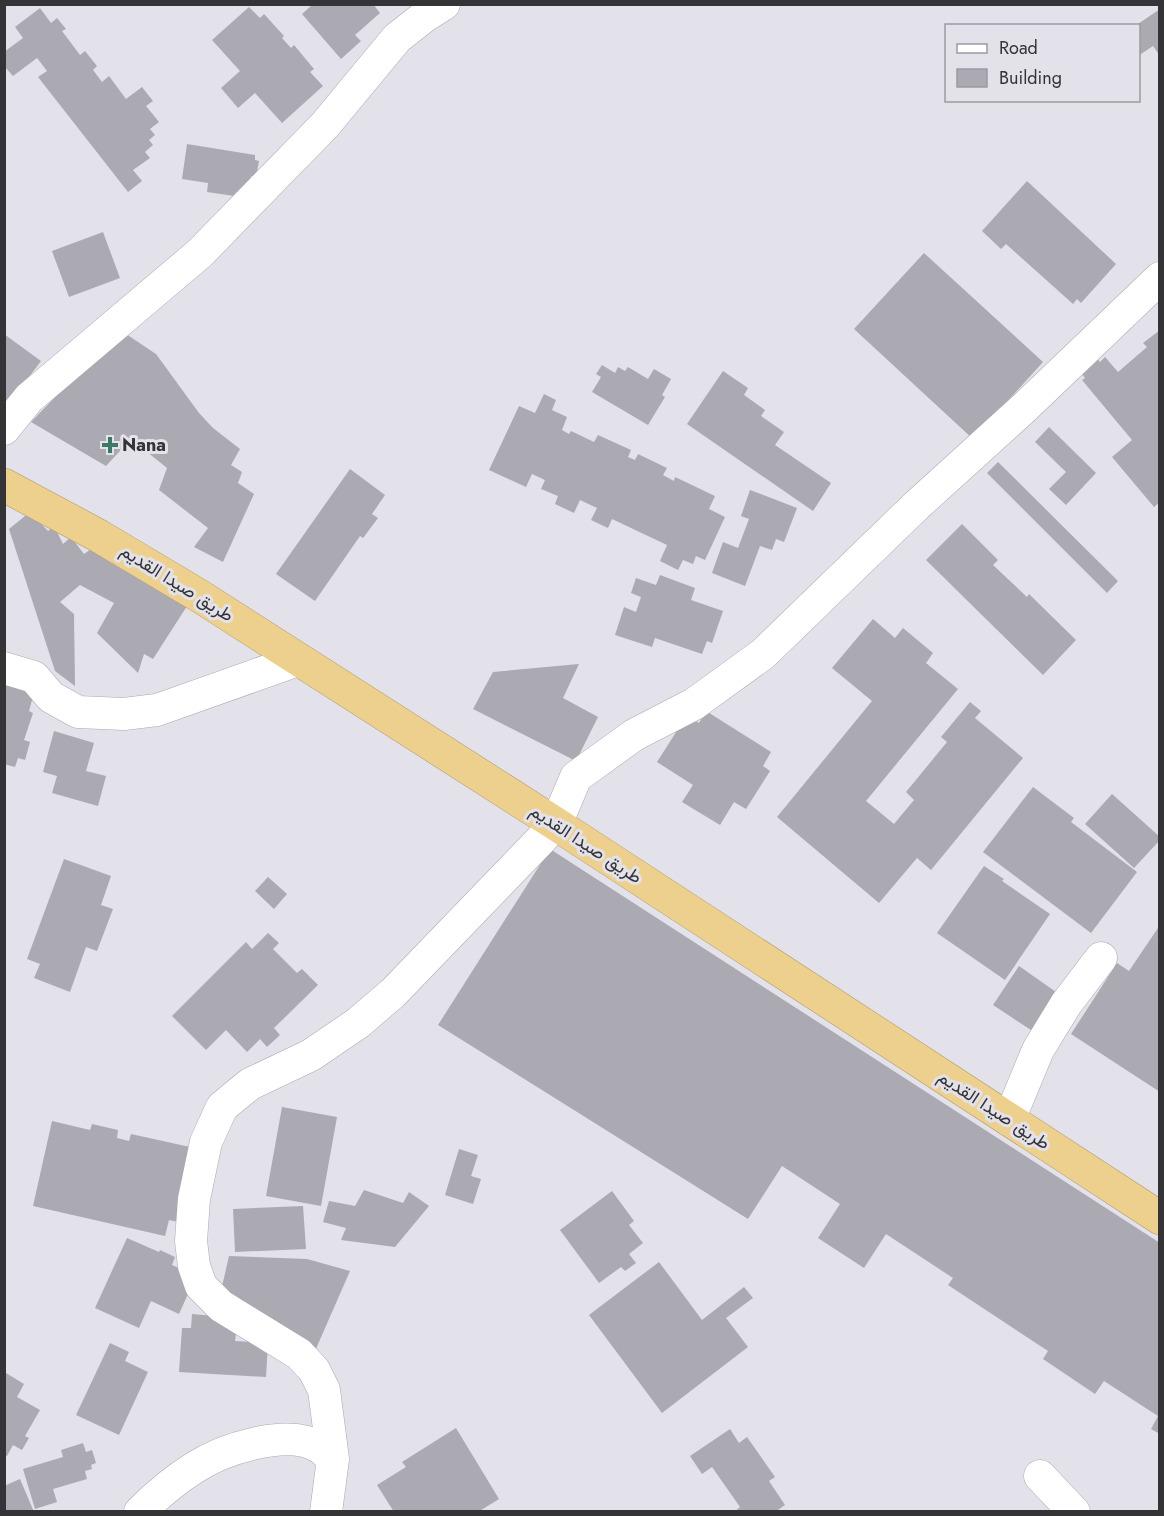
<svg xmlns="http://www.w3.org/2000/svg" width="1164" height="1516" viewBox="0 0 1164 1516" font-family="Jost,Vazirmatn,sans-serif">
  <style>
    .building { fill: #aba9b1 }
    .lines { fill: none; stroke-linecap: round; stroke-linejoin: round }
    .street-casing { stroke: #abaab1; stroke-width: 33 }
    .highway-casing { stroke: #ac996f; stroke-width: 34 }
    .street { stroke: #fff; stroke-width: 32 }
    .highway { stroke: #edd08d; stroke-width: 33 }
    .poi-dot { fill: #3c7a66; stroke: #e3e1e9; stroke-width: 2 }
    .labels { text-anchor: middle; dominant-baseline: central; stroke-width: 6; stroke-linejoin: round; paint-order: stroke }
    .poi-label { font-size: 18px; font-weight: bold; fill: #343336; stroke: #e3e1e9; text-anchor: start }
    .street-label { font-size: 18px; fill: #343336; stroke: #e3e1e9 }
  </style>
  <rect width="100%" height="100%" fill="#e3e1e9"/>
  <!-- building -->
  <path class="building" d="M 313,4 L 373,4 L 380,13 L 355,35 L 361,41 L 341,59 L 302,14 Z
    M 249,7 L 260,18 L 264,14 L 284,36 L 282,38 L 291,48 L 294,45 L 314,69 L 310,72 L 323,86 L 282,123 L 255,93 L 238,108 L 221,88 L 240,71 L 212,40 Z
    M 40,8 L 51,23 L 57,18 L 66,29 L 62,31 L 80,55 L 85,51 L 97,66 L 93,70 L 102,82 L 109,76 L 126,99 L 142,87 L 153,101 L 146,106 L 159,122 L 150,129 L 155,135 L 149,140 L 153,145 L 145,152 L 150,158 L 133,170 L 142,181 L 128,192 L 38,77 L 47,71 L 37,58 L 13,76 L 4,66 L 4,52 L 23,38 L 15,27 Z
    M 1160,9 L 1160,56 L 1153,46 L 1138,56 L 1138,26 L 1135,26 Z
    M 187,144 L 255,155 L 255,160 L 259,161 L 256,177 L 251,176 L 248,198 L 207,192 L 208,183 L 182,179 Z
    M 1027,181 L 1116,264 L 1081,303 L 1077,299 L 1073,304 L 1006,244 L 1001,249 L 982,231 Z
    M 103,232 L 120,278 L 69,297 L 52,251 Z
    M 924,253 L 1043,362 L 973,439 L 854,329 Z
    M 120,330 L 156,354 L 199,413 L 213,428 L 240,449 L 231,465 L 242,472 L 238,483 L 254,494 L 223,562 L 194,547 L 208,528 L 159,490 L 167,468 L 131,439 L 106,466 L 31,422 Z
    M 1160,330 L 1160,502 L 1154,507 L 1112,457 L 1132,440 L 1082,380 L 1085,378 L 1079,370 L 1095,356 L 1100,362 L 1105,357 L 1118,372 L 1147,347 L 1143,343 Z
    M 4,334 L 41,361 L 4,410 Z
    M 602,365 L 615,373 L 618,367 L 625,371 L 628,367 L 648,379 L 654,369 L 671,379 L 662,395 L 665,397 L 648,425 L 592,392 L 601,377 L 596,374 Z
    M 723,371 L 748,388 L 744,395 L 765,410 L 761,416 L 784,432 L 775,445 L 831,483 L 813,511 L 687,424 Z
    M 544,394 L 556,400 L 552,410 L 567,417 L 562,430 L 569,434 L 571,431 L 594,442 L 598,435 L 631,450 L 628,457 L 635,460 L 638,454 L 667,468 L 663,475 L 674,481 L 675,477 L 715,496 L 709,509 L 725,517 L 705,560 L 696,556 L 693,564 L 683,560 L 678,570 L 660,561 L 667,545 L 612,519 L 608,528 L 591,520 L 597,508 L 580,500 L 574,513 L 555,504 L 558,496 L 541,489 L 545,480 L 532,474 L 526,487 L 489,470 L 519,406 L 535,413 Z
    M 1049,427 L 1096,473 L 1066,505 L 1049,489 L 1066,472 L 1035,442 Z
    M 998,462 L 1118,581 L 1107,593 L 987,473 Z
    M 350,469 L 385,495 L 372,514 L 378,518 L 363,538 L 360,536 L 315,601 L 276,574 Z
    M 750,490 L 797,508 L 784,542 L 776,539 L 772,550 L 760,546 L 745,586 L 712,573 L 723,542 L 738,548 L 749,519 L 741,516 Z
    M 30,512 L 48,531 L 54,526 L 63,544 L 71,537 L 84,554 L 94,547 L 189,603 L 153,659 L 144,654 L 138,673 L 97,633 L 114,603 L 80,585 L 60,602 L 74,614 L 75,686 L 55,671 L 9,529 Z
    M 962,524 L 998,560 L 993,565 L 1027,597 L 1029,594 L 1076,640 L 1043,675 L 926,560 Z
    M 660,575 L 695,588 L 691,600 L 723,611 L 712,643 L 707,641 L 702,654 L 655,638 L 652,647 L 615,635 L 624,607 L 636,612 L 641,597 L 631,593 L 636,578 L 656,585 Z
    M 873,619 L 895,638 L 903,628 L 933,653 L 926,663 L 958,689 L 866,801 L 894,824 L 914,800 L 906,792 L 947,742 L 941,737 L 970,702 L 981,711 L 975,718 L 1023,758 L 931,870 L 917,858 L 879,903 L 777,817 L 872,701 L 832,668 Z
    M 579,664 L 563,698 L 598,717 L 576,761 L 473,709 L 493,672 Z
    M 4,679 L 35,689 L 29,711 L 33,713 L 24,740 L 30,742 L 25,760 L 18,758 L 15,767 L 4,764 Z
    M 706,711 L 771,752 L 763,766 L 770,771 L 746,809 L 734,802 L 720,825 L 682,802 L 693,785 L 657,762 L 687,715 L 699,723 Z
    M 54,731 L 94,743 L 86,771 L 106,776 L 98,806 L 52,793 L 57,776 L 43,772 Z
    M 1033,787 L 1074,818 L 1071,822 L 1137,872 L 1091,933 L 983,852 Z
    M 1112,794 L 1160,837 L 1160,840 L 1134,868 L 1085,824 Z
    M 550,849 L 1160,1243 L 1160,1434 L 1151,1429 L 1158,1416 L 1104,1381 L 1095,1394 L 1043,1359 L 1048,1351 L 948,1285 L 953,1278 L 886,1234 L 864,1268 L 818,1238 L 840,1204 L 782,1166 L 748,1219 L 438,1025 Z
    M 64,859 L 111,876 L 101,905 L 113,909 L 97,951 L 86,947 L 70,992 L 34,978 L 40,964 L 27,959 Z
    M 984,866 L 1004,879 L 1002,881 L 1050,914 L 1005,980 L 937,933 Z
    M 268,877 L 287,894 L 274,909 L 255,891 Z
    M 1160,925 L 1160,1092 L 1071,1034 L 1117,963 L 1129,971 Z
    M 268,933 L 279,943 L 273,949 L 297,973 L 302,969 L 318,985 L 274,1028 L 280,1035 L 267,1047 L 260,1039 L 247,1052 L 226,1030 L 206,1050 L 172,1016 L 246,942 L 252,949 Z
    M 1019,966 L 1056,992 L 1031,1030 L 993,1005 Z
    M 282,1107 L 337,1117 L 321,1206 L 266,1196 Z
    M 52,1121 L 90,1130 L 92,1124 L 118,1130 L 117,1138 L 129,1141 L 131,1134 L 199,1149 L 183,1223 L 169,1220 L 165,1236 L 33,1206 Z
    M 459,1149 L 478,1155 L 471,1176 L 481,1179 L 473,1204 L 445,1195 Z
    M 364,1190 L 403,1203 L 409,1192 L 429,1206 L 395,1247 L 341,1240 L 346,1228 L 323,1222 L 329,1201 L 355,1206 Z
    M 612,1191 L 634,1221 L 629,1225 L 643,1243 L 629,1254 L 636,1263 L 625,1271 L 621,1267 L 599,1283 L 560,1230 Z
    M 303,1206 L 306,1249 L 235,1252 L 233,1209 Z
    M 127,1238 L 159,1252 L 160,1250 L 175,1257 L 172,1265 L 196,1276 L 179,1314 L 151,1301 L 139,1328 L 95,1308 Z
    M 229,1256 L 307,1259 L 350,1271 L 315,1351 L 221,1291 Z
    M 659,1262 L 702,1320 L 744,1287 L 753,1298 L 726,1318 L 748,1347 L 662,1413 L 589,1315 Z
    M 192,1314 L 226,1317 L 237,1326 L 235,1341 L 268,1343 L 266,1377 L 179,1372 L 182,1328 L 191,1328 Z
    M 110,1343 L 129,1352 L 125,1361 L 148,1372 L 119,1435 L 76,1415 Z
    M 6,1373 L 24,1384 L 17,1397 L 40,1410 L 25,1436 L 29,1438 L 22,1450 L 13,1445 L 7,1456 L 4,1455 Z
    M 456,1428 L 499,1499 L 478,1512 L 394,1512 L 377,1485 L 406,1467 L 402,1462 Z
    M 730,1429 L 739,1443 L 747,1437 L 775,1477 L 769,1481 L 785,1505 L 775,1512 L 734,1512 L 740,1507 L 712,1467 L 702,1474 L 690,1456 Z
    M 83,1443 L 86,1452 L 92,1450 L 96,1463 L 91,1465 L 92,1469 L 85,1471 L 87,1479 L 53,1489 L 57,1502 L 35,1509 L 23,1469 L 63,1457 L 61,1450 Z
    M 20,1479 L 34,1512 L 4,1512 L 4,1486 Z"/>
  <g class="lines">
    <!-- street casing -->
    <g class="street-casing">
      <path id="street" d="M 4,429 L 29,398 L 200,253 L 325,125 L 397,38 L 425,16 L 444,4
        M 4,668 L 34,677 L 51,697 L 78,712 L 124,714 L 157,710 L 298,660
        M 1009,1120 L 1038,1050 L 1066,1004 L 1101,958
        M 1040,1476 L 1074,1512
        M 140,1512 C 156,1496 175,1480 194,1468 C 223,1449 287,1428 319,1447 C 324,1450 328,1455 333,1459
        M 326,1512 L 333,1459 L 324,1390 L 314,1370 L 299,1354 L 221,1306 L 201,1286 L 194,1266 L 191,1241 L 194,1199 L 206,1142 L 222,1107 L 250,1084 L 311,1055 L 358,1023 L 393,993 L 556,824 L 576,777 L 634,735 L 694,704 L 763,654 L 917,505 L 1025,407 L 1160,278"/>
    </g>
    <!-- highway casing -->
    <g class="highway-casing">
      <path id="highway" d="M 4,485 L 99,536 L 198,595 L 556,824 L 1160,1218"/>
    </g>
    <!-- street -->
    <use href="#street" class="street"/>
    <!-- highway -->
    <use href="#highway" class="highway"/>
  </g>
  <!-- markers -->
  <path class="poi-dot" d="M107 436h6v6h6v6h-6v6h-6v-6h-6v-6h6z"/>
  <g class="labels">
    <!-- poi labels -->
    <g class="poi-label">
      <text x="122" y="445">Nana</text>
    </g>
    <!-- street labels -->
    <g class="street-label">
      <text transform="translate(177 583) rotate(32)">طريق صيدا القديم</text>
      <text transform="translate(586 844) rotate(33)">طريق صيدا القديم</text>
      <text transform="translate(994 1110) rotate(33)">طريق صيدا القديم</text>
    </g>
  </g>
  <!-- border -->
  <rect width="1164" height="1516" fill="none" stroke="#343336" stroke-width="12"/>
  <!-- legend -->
  <rect x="945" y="24" width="195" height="78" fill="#e3e1e9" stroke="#9d9ba1" stroke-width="1.5"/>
  <rect x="957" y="44" width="30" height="9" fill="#ffffff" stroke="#9d9ba1" stroke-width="1.5"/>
  <text x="999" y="54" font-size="18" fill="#343336">Road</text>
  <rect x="957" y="69" width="30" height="18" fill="#aba9b1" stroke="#9d9ba1" stroke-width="1.5"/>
  <text x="999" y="84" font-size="18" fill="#343336">Building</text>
</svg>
